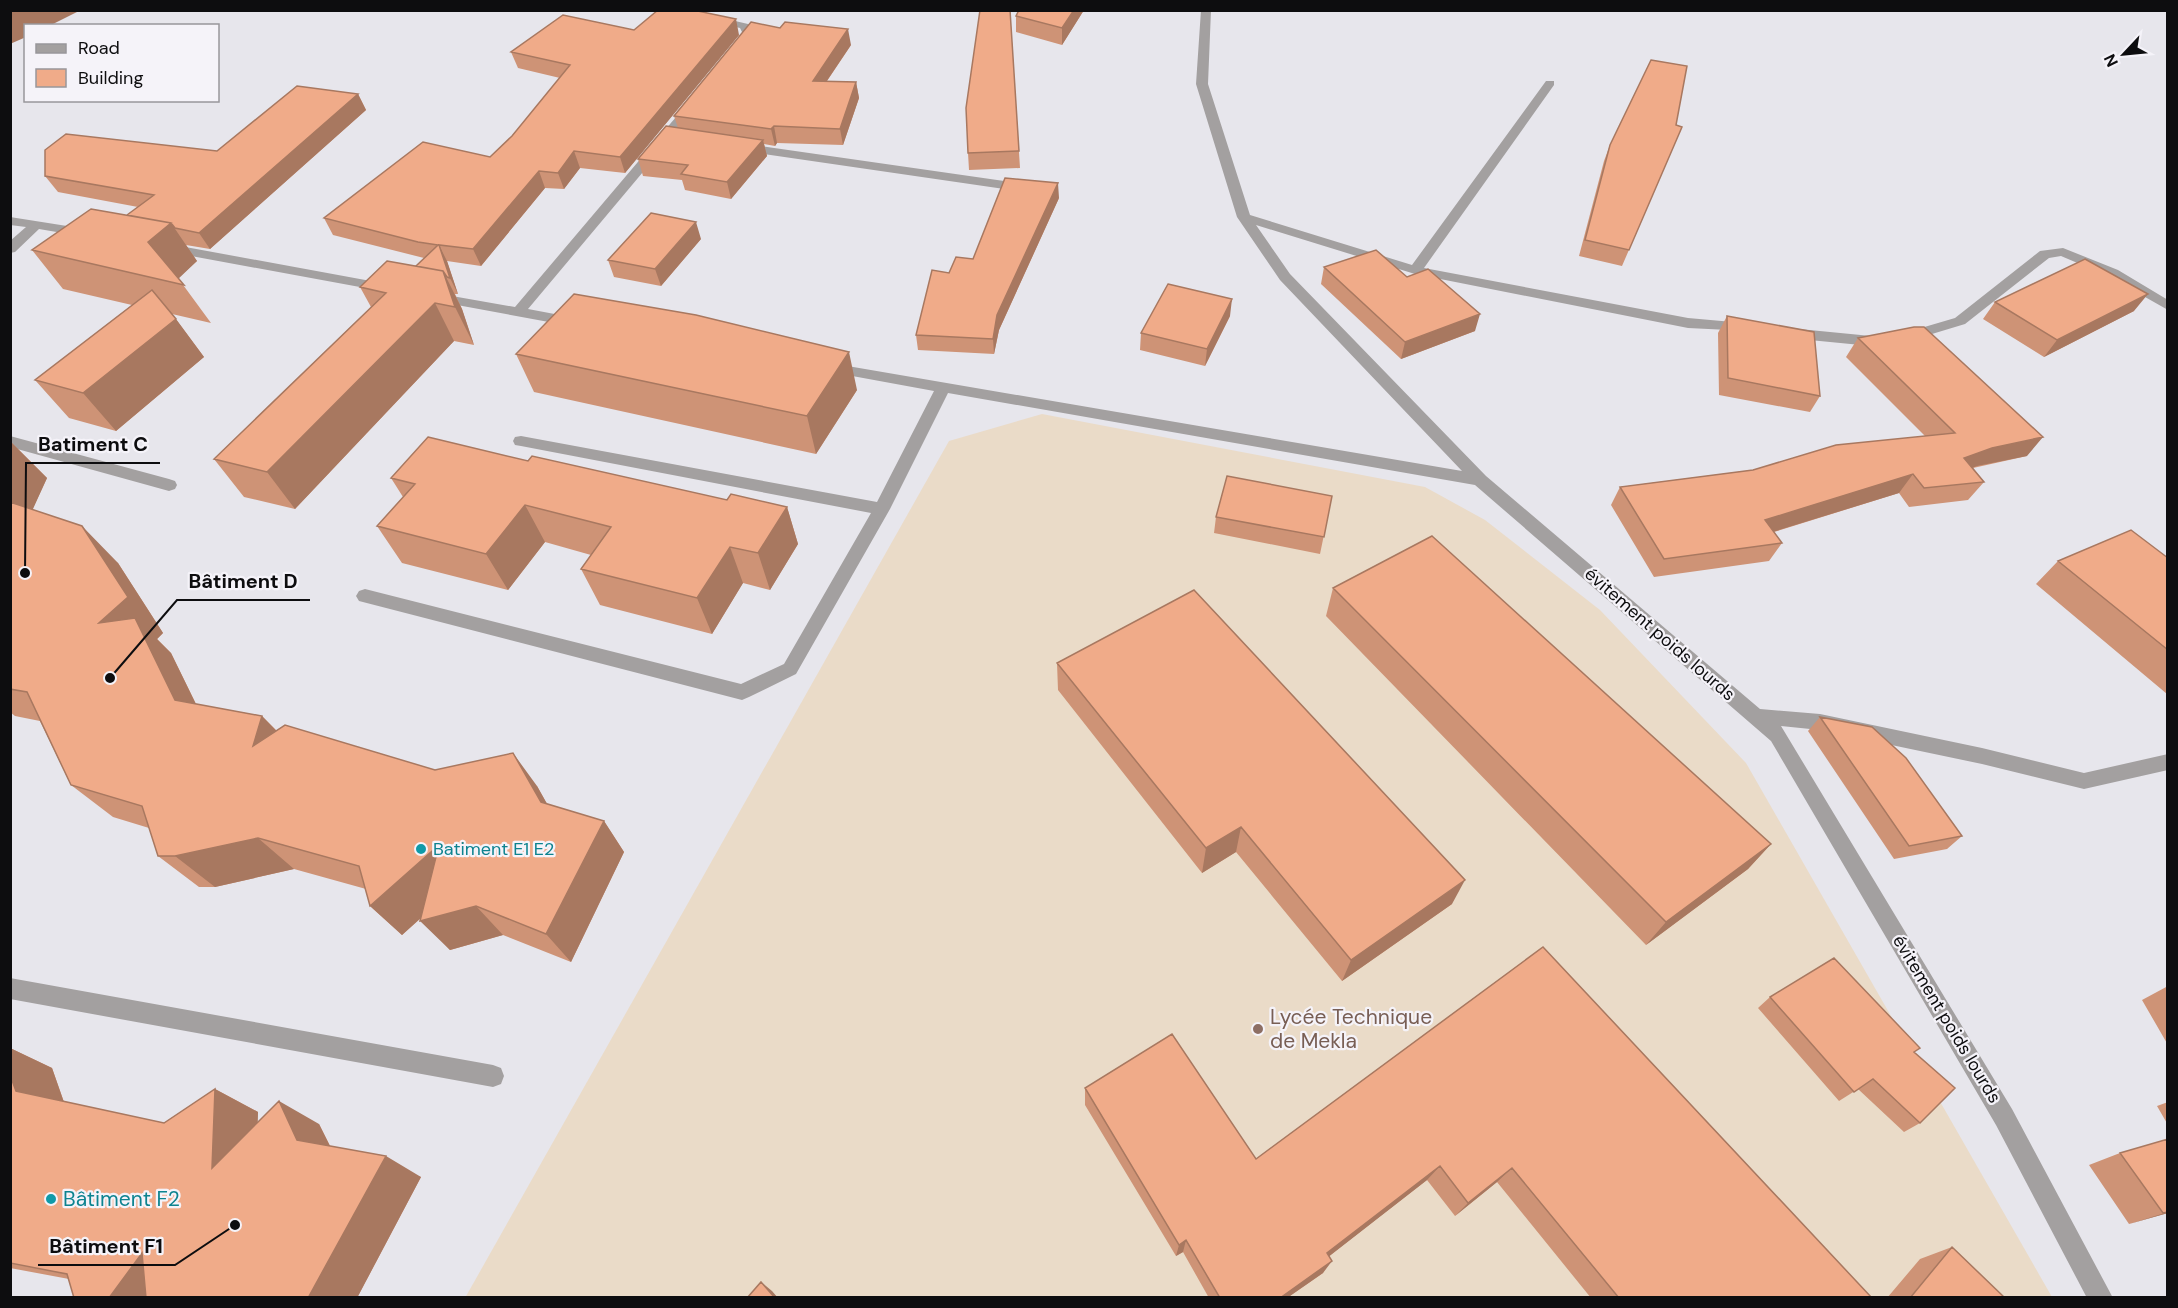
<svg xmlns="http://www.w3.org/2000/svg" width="2178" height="1308" viewBox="0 0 2178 1308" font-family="'DM Sans',sans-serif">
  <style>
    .education { fill: #eadbc8 }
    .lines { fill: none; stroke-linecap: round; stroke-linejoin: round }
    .minor { fill: #a3a0a0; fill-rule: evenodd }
    .wall { fill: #ce9376 }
    .shaded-wall { fill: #a87860 }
    .building { fill: #f0ab89; stroke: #a87860; stroke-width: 1.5 }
    .culture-dot { fill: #0f9aa8; stroke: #f5f3f9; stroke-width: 2 }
    .education-dot { fill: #8d6e63; stroke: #f5f3f9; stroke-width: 2 }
    .labels { text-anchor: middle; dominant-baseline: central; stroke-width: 4.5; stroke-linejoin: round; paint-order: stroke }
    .street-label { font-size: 18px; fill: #0d0d0f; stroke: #f5f3f9 }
    .culture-label { font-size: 18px; fill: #0d838f; stroke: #f5f3f9; text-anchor: start }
    .near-education-label { font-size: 21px; fill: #785e54; stroke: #f5f3f9; text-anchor: start }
    .near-culture-label { font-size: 21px; fill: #0d838f; stroke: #f5f3f9; text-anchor: start }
    .leader { fill: none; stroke: #0d0d0f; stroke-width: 2 }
    .callout-dot { fill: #0d0d0f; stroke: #f5f3f9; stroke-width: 2 }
    .callout-label { font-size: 20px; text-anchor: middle; font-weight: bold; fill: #0d0d0f; stroke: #f5f3f9; stroke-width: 4.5; stroke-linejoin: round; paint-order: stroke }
  </style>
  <rect width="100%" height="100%" fill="#e7e6ec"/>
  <!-- education -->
  <path class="education" d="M 1042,414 L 1425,487 L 1485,520 L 1600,610 L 1746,763 L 2052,1297 L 465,1298 L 949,441 Z"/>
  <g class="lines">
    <!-- minor -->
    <path class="minor" d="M 666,10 L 688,10 L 748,24 L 754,29 L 755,34 L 744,47 L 736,47 L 734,45 L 743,34 L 740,28 Z
      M 1201,10 L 1211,10 L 1208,84 L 1250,215 L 1412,265 L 1546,81 L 1554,81 L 1554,85 L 1424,268 L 1688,318 L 1744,323 L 1749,325 L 1751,328 L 1749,331 L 1688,328 L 1415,274 L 1256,225 L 1290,274 L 1486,476 L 1760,709 L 1820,714 L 1982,748 L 2084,773 L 2168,754 L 2168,770 L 2084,789 L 1982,764 L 1820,730 L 1781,726 L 2012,1109 L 2113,1298 L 2087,1298 L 1996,1125 L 1771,741 L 1475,485 L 948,393 L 890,509 L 796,674 L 749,697 L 742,700 L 359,601 L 356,596 L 359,591 L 365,589 L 741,684 L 784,664 L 871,513 L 521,446 L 515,445 L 513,441 L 515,437 L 521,436 L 877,502 L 934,391 L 825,371 L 823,368 L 825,365 L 830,363 L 1462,471 L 1280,280 L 1237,217 L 1196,84 Z
      M 691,103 L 697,107 L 695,110 L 528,309 L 581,319 L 583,322 L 581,325 L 576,327 L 430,300 L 428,297 L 435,293 L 515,307 L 687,104 Z
      M 740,143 L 1025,184 L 1031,188 L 1025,192 L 736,150 L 734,147 Z
      M 10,217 L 86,229 L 93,233 L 86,237 L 39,229 L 15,252 L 10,253 L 10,241 L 26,227 L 10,225 Z
      M 169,244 L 387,284 L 394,288 L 387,292 L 164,251 L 162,248 L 164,245 Z
      M 2063,248 L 2118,270 L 2168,300 L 2168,310 L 2108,276 L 2061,256 L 2049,258 L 1965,324 L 1922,337 L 1871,346 L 1789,338 L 1782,333 L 1789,328 L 1871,336 L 1921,328 L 1955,318 L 2040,251 Z
      M 10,436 L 169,479 L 175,481 L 177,485 L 175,489 L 169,491 L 10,447 Z
      M 10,978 L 493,1065 L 501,1068 L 504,1076 L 501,1084 L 493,1087 L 10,999 Z"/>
  </g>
  <!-- wall -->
  <path class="wall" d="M 1010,10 L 1020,168 L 969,170 L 968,153 Z
    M 1019,10 L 1084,10 L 1062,45 L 1016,32 L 1016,16 Z
    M 634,30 L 739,35 L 625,173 L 580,168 L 564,189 L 545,188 L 481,266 L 447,261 L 458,294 L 455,294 L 462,309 L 474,345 L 454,341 L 295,509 L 244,497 L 214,459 L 371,307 L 360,287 L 416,266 L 424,258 L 333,235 L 324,218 L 490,157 L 512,136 L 560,78 L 518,68 L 511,52 Z
    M 851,45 L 827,81 L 856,82 L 859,98 L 843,145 L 777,143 L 775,146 L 764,144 L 767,156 L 731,199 L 685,190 L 682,180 L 643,176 L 638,159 L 678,128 L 674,116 Z
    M 358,94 L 366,110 L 210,249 L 186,245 L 197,261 L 178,278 L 211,323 L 172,314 L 204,357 L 116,431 L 69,418 L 35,380 L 132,305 L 63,289 L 32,250 L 127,215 L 138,207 L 58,192 L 45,176 L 217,151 Z
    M 1676,125 L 1682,127 L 1622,266 L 1579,256 L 1604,161 L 1610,145 Z
    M 1059,198 L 999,330 L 994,354 L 918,350 L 916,335 L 949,273 L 973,259 Z
    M 701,239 L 661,286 L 614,277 L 608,260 Z
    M 1324,267 L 1407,277 L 1475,331 L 1401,359 L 1321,284 Z
    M 1995,302 L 2134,311 L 2044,357 L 1983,319 Z
    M 1230,316 L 1205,366 L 1140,350 L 1141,333 Z
    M 1727,316 L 1820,396 L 1810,412 L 1719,395 L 1718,333 Z
    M 1858,338 L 2027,456 L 1973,468 L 1984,482 L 1968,500 L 1909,507 L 1899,493 L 1774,532 L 1782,543 L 1769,561 L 1654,577 L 1611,505 L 1620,487 L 1753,470 L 1925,436 L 1846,357 Z
    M 516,354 L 857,390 L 816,454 L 534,392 Z
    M 10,441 L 47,478 L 32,510 L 118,563 L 163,633 L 157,639 L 171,653 L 196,704 L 262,716 L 277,731 L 435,770 L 537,786 L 547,804 L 604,821 L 624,852 L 571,962 L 503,935 L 450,950 L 421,918 L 402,935 L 370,906 L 366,889 L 294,869 L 215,887 L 199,887 L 158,856 L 149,828 L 113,817 L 71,785 L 40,721 L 15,716 L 10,712 Z
    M 528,461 L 727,500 L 787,507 L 798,544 L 770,590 L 743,583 L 712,634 L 600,605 L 581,569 L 591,555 L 545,542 L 508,590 L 402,563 L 377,526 L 403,497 L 391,478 Z
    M 1332,496 L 1320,554 L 1214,533 L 1216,517 Z
    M 2168,558 L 2167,694 L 2036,584 L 2058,561 Z
    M 1333,588 L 1771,844 L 1748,869 L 1646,945 L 1326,616 Z
    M 1057,663 L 1452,904 L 1342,981 L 1236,852 L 1202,873 L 1058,690 Z
    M 1820,717 L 1962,836 L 1947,849 L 1894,859 L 1808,731 Z
    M 1543,947 L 1872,1298 L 1591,1298 L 1497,1182 L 1455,1216 L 1427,1180 L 1329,1256 L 1323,1273 L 1287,1298 L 1209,1298 L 1183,1252 L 1176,1256 L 1085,1105 L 1085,1088 L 1256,1159 Z
    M 2168,986 L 2168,1045 L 2142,1000 Z
    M 1770,997 L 1914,1052 L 1920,1123 L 1904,1132 L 1858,1089 L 1839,1101 L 1758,1008 Z
    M 10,1048 L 52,1068 L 64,1102 L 164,1123 L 215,1089 L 258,1112 L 257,1123 L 319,1124 L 330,1146 L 421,1177 L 357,1298 L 74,1298 L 69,1279 L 10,1268 Z
    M 2168,1102 L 2168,1125 L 2157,1106 Z
    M 2120,1153 L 2168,1213 L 2129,1224 L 2089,1165 Z
    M 1952,1247 L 2005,1298 L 1887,1298 L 1920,1259 Z"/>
  <!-- shaded-wall -->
  <path class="shaded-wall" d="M 13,10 L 81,10 L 49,26 L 26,26 L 26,37 L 10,44 L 10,12 Z
    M 1074,10 L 1084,10 L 1062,45 L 1062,28 Z
    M 736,19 L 739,35 L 625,173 L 620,157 Z
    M 848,29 L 851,45 L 816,97 L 813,81 Z
    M 856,82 L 859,98 L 843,145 L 840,129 Z
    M 358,94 L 366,110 L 210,249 L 199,233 Z
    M 774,126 L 777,143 L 775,146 L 771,129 Z
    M 763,140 L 767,156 L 731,199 L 727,182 Z
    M 574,151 L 580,168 L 564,189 L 558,173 Z
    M 539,171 L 545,188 L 481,266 L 473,249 Z
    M 1058,183 L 1059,198 L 999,330 L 994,354 L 993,339 L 997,315 Z
    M 696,222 L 701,239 L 661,286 L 655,269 Z
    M 171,223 L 197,261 L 176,281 L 148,242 Z
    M 439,245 L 447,261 L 458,294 L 450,278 Z
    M 443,271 L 462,309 L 474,345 L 455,307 Z
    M 2148,294 L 2134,311 L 2044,357 L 2057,340 Z
    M 1232,299 L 1230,316 L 1205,366 L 1207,349 Z
    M 435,303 L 454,341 L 295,509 L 267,472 Z
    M 1480,314 L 1475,331 L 1401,359 L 1405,342 Z
    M 176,319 L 204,357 L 116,431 L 83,393 Z
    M 849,352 L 857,390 L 816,454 L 807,416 Z
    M 2043,437 L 2027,456 L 1977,466 L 1949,477 L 1964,458 L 1992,448 Z
    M 10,441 L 47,478 L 23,531 L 10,519 Z
    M 1913,474 L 1899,493 L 1753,538 L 1765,520 Z
    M 525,505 L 545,542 L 508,590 L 486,554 Z
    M 787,507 L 798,544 L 770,590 L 758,553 Z
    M 82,526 L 118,563 L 163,633 L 157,639 L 171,653 L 211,735 L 175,700 L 99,623 Z
    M 730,547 L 743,583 L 712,634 L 697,598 Z
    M 262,716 L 295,750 L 253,746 Z
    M 513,753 L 537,786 L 564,834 L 541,802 Z
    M 604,821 L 624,852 L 571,962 L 546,934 Z
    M 1241,827 L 1236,852 L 1202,873 L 1206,848 Z
    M 258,838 L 294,869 L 215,887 L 175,856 Z
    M 1771,844 L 1748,869 L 1646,945 L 1666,922 Z
    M 439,845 L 467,876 L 402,935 L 370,906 Z
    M 1465,880 L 1452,904 L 1342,981 L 1351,960 Z
    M 476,906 L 503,935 L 450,950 L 420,921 Z
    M 10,1048 L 52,1068 L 68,1114 L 16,1091 L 10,1075 Z
    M 215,1089 L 258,1112 L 256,1188 L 212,1168 Z
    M 279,1101 L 319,1124 L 337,1160 L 297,1140 Z
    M 386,1156 L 421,1177 L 357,1298 L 308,1298 Z
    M 1440,1166 L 1427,1180 L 1318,1265 L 1327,1253 Z
    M 1512,1168 L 1497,1182 L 1455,1216 L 1468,1203 Z
    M 2168,1212 L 2168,1213 L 2129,1224 Z
    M 1186,1240 L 1183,1252 L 1176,1256 L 1179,1245 Z
    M 142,1253 L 172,1298 L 109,1298 Z
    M 1332,1261 L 1323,1273 L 1287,1298 L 1280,1298 Z
    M 761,1282 L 772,1291 L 778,1298 L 775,1298 Z"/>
  <!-- building -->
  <path class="building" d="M 658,10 L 693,10 L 736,19 L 620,157 L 574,151 L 558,173 L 539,171 L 473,249 L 439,245 L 450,278 L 447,277 L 443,271 L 416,266 L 438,245 L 418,242 L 324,218 L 423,142 L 490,157 L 512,136 L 570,65 L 511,52 L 563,15 L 634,30 Z
    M 980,10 L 1010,10 L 1019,151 L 968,153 L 966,108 Z
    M 1019,10 L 1074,10 L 1062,28 L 1016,16 Z
    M 751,22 L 780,28 L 785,22 L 848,29 L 813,81 L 856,82 L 840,129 L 774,126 L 771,129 L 674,116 Z
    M 1651,60 L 1687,66 L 1676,125 L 1682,127 L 1629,250 L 1585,240 L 1610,145 Z
    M 297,86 L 358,94 L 199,233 L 175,228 L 171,223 L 127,215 L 154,195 L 45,176 L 45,150 L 66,134 L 217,151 Z
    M 666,126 L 763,140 L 727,182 L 681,174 L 688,165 L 638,159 Z
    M 1005,178 L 1058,183 L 997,315 L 993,339 L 916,335 L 932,270 L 949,273 L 956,257 L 973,259 Z
    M 91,209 L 171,223 L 148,242 L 184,285 L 32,250 Z
    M 651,213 L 696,222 L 655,269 L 608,260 Z
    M 1376,250 L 1407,277 L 1428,269 L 1480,314 L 1405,342 L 1324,267 Z
    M 2085,259 L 2148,294 L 2057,340 L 1995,302 Z
    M 387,261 L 443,271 L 455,307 L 435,303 L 267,472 L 214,459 L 386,293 L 360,287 Z
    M 1168,284 L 1232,299 L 1207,349 L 1141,333 Z
    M 152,290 L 176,319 L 83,393 L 35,380 Z
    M 574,294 L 696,315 L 849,352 L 807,416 L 516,354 Z
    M 1727,316 L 1814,332 L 1820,396 L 1728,378 Z
    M 1914,327 L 1924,327 L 2043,437 L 1992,448 L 1964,458 L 1984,482 L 1924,488 L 1913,474 L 1765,520 L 1782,543 L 1664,559 L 1620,487 L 1753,470 L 1836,445 L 1955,433 L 1858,338 Z
    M 428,437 L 528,461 L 532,456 L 727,500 L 731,494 L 787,507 L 758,553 L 730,547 L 697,598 L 581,569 L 611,527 L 525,505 L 486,554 L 377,526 L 415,484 L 391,478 Z
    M 1227,476 L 1332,496 L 1324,537 L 1216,517 Z
    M 10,502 L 82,526 L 128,597 L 99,623 L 135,618 L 175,700 L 262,716 L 253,746 L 285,725 L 435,770 L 513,753 L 541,802 L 604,821 L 546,934 L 476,906 L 420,921 L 439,845 L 370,906 L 359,866 L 258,838 L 175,856 L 158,856 L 142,806 L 71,785 L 27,692 L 10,689 Z
    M 2131,530 L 2168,558 L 2168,650 L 2058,561 Z
    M 1432,536 L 1771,844 L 1666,922 L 1333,588 Z
    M 1194,590 L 1465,880 L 1351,960 L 1241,827 L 1206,848 L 1057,663 Z
    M 1820,717 L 1872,727 L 1906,758 L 1962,836 L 1909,846 Z
    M 1543,947 L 1872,1298 L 1619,1298 L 1512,1168 L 1468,1203 L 1440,1166 L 1327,1253 L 1332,1261 L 1280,1298 L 1220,1298 L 1186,1240 L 1179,1245 L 1085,1088 L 1172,1034 L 1256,1159 Z
    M 1834,958 L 1920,1048 L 1914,1052 L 1955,1088 L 1920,1123 L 1873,1079 L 1854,1092 L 1770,997 Z
    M 10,1075 L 16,1091 L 164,1123 L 215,1089 L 212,1168 L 279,1101 L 297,1140 L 386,1156 L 308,1298 L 146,1298 L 142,1253 L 109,1298 L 74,1298 L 67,1274 L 10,1263 Z
    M 2168,1139 L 2168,1212 L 2163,1213 L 2120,1153 Z
    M 1952,1247 L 2005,1298 L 1910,1298 Z
    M 761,1282 L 775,1298 L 747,1298 Z"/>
  <!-- markers -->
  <g class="culture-dot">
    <circle cx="421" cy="849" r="6"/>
    <circle cx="51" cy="1199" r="6"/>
  </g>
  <circle class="education-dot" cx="1258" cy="1029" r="6"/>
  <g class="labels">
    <!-- street labels -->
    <g class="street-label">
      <text transform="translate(1660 634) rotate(41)">évitement poids lourds</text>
      <text transform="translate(1947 1019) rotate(59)">évitement poids lourds</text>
    </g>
    <!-- culture labels -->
    <g class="culture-label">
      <text x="433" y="849">Batiment E1 E2</text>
    </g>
    <!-- near-education labels -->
    <g class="near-education-label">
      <text x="1270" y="1017">Lycée Technique<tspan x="1270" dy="24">de Mekla</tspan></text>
    </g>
    <!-- near-culture labels -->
    <g class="near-culture-label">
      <text x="63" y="1199">Bâtiment F2</text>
    </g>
  </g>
  <!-- callouts -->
  <path class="leader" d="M25 573L26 463H160M110 678L177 600H310M235 1225L175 1265H38"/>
  <g class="callout-dot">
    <circle cx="25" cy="573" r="6"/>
    <circle cx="110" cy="678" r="6"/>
    <circle cx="235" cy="1225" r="6"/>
  </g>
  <g class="callout-label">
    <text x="93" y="451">Batiment C</text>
    <text x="243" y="588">Bâtiment D</text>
    <text x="106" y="1253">Bâtiment F1</text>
  </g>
  <!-- border -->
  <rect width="2178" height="1308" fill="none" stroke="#0d0d0f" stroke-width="24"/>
  <!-- legend -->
  <rect x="24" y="24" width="195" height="78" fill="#f5f3f9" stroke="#98979b" stroke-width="1.5"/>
  <rect x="36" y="44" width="30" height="9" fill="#a3a0a0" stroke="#98979b" stroke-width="1.5"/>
  <text x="78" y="54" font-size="18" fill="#0d0d0f">Road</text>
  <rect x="36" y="69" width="30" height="18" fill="#f0ab89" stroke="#98979b" stroke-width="1.5"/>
  <text x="78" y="84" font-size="18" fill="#0d0d0f">Building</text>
  <!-- north arrow -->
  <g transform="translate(2124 54) rotate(244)" stroke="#f5f3f9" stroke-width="4.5" paint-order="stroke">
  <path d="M0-4.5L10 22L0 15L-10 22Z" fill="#0d0d0f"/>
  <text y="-9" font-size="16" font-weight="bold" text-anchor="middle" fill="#0d0d0f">N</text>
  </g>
</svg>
